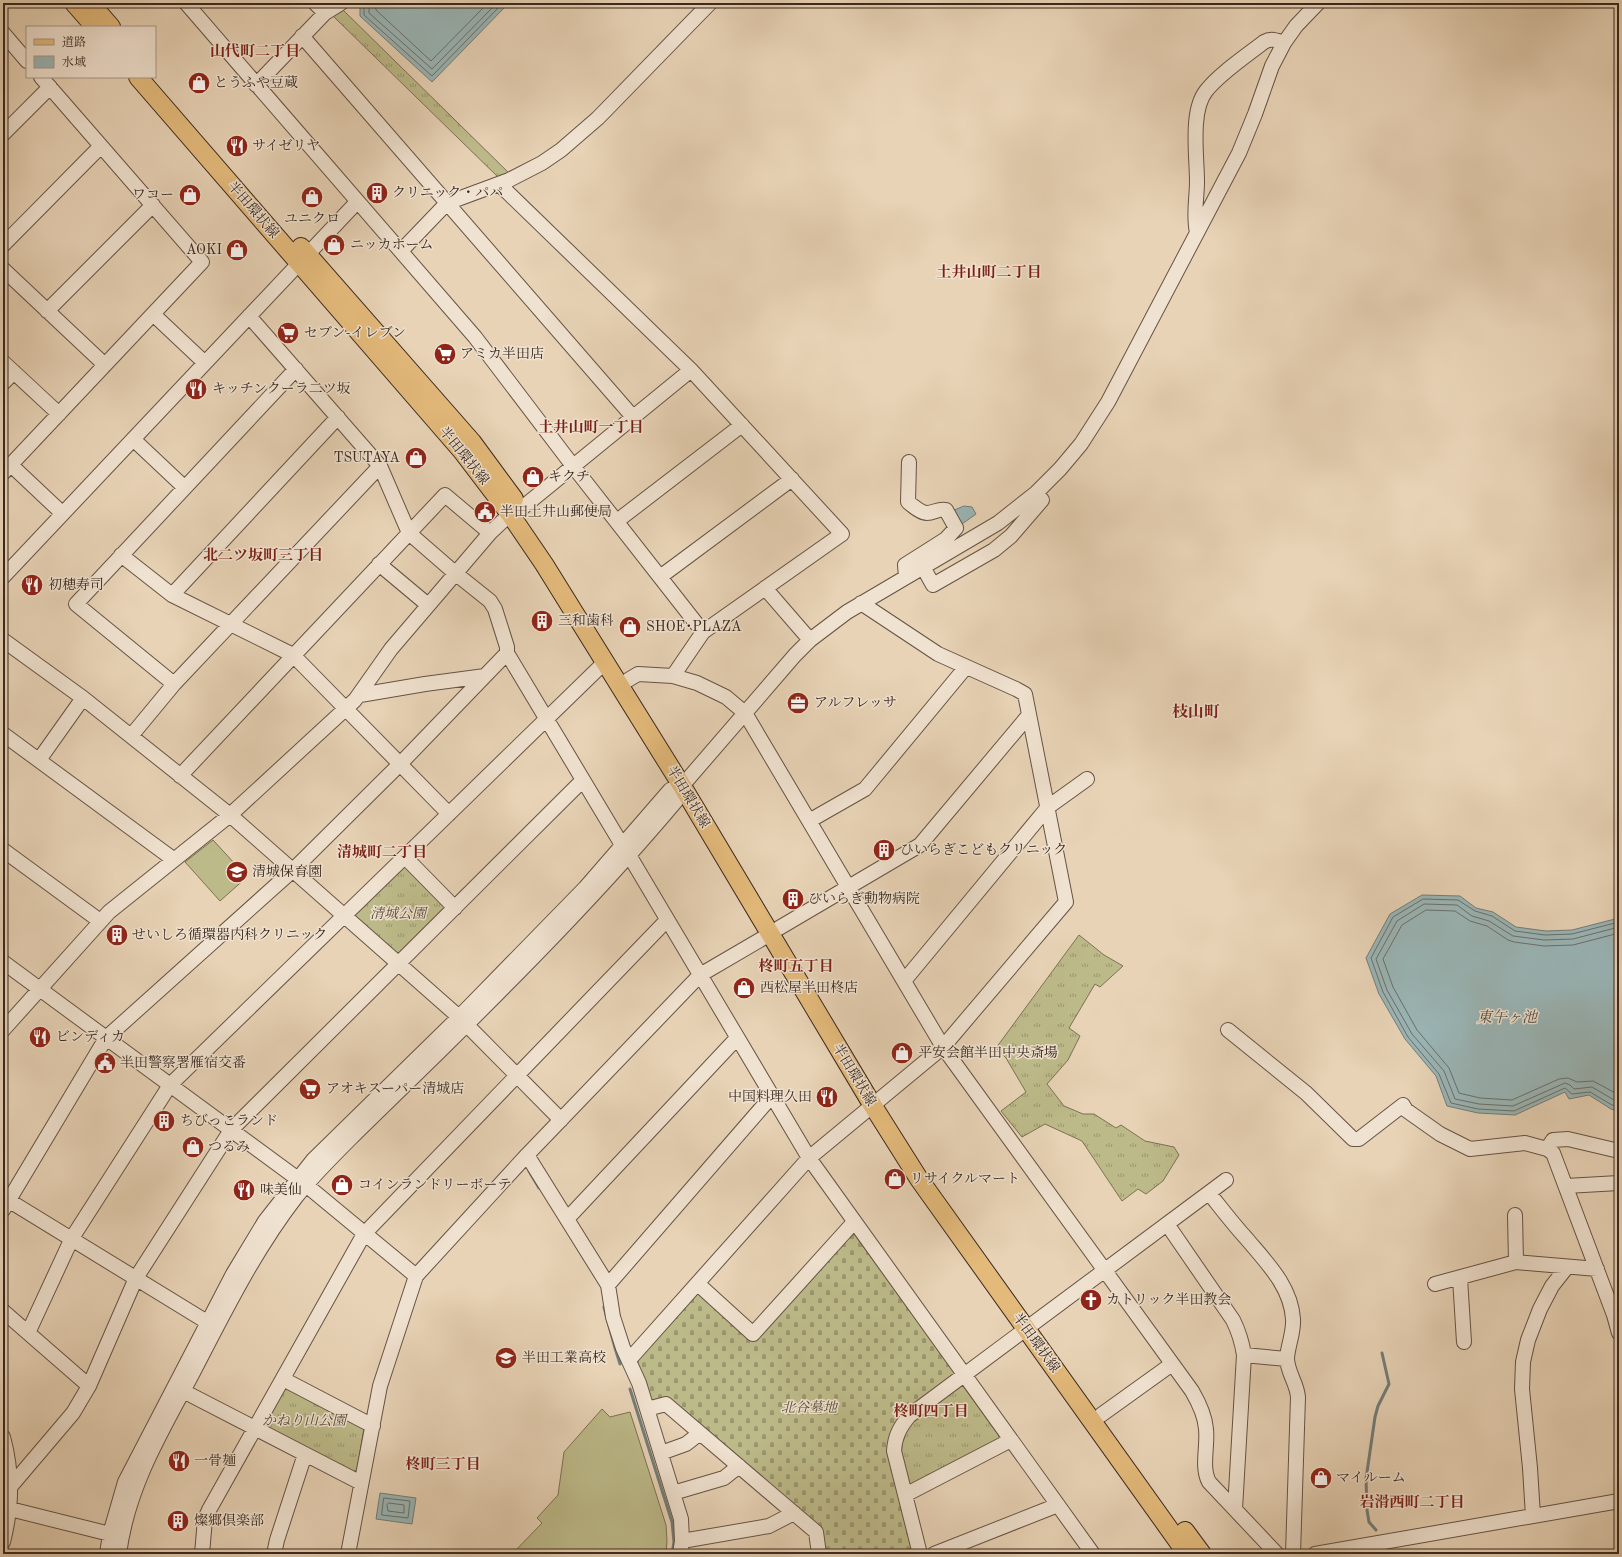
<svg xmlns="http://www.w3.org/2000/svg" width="1622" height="1557" viewBox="0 0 1622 1557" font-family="'Old Standard TT','Noto Serif JP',serif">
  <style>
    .grass { fill: url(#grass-tufts); stroke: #7b7154 }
    .cemetery { fill: url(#cemetery-stones); stroke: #7b7154 }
    .garden { fill: #bdba89; stroke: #7b7154 }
    .water { fill: #9ab6b7; stroke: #737d7a }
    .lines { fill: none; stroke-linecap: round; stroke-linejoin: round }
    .shore { stroke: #6a6f6b; stroke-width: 1 }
    .stream { stroke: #737d7a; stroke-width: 3 }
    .minor-casing { stroke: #655345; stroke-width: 16 }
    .major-casing { stroke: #39281f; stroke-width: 20 }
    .minor { stroke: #f0e2d0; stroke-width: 14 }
    .major { stroke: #e4ba7b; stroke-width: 18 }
    .labels { text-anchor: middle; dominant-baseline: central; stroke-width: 3; stroke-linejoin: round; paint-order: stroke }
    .poi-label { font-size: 14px; fill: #39281f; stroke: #f0e2d0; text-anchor: start }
    .street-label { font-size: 14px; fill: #39281f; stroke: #f0e2d0 }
    .park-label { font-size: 14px; font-style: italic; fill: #5a4c3a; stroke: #f0e2d0 }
    .neighbourhood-label { font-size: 15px; font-weight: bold; fill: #7a1f14; stroke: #f0e2d0 }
    .water-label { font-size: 15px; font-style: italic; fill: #514c45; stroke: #f0e2d0 }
    .quarter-label { font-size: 16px; font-weight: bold; fill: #7a1f14; stroke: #f0e2d0 }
  </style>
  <defs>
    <pattern id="grass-tufts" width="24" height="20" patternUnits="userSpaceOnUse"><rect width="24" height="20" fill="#bdba89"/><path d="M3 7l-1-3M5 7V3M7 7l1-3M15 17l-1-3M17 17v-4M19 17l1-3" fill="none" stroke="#9b976f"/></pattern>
    <pattern id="cemetery-stones" width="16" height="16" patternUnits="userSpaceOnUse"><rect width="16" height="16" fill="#bdba89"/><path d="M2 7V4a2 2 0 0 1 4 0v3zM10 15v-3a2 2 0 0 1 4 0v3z" fill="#9b976f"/></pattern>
  </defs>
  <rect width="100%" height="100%" fill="#e8d3b6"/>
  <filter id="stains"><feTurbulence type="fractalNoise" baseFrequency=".005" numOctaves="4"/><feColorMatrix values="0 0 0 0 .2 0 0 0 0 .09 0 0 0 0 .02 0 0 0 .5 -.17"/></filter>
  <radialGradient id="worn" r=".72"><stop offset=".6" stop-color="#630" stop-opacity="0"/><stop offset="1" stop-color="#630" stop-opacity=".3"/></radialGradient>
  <!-- grass -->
  <path class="grass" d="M 342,9 L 511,175 L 500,179 L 332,15 Z
    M 404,865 L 447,909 L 401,954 L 397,954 L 354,917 L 354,913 Z
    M 1079,935 L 1104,955 L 1123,966 L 1100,987 L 1095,984 L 1069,1028 L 1080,1036 L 1068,1060 L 1047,1084 L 1064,1106 L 1083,1114 L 1094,1114 L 1116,1128 L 1121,1125 L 1145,1141 L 1174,1147 L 1179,1155 L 1163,1181 L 1146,1194 L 1138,1189 L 1122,1201 L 1082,1141 L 1045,1124 L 1022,1137 L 1001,1111 L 1026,1092 L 1006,1058 L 996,1048 Z
    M 959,1385 L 963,1386 L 999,1436 L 998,1440 L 911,1487 L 907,1484 L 899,1456 L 902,1434 L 907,1425 Z
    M 283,1386 L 364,1428 L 357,1470 L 351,1472 L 264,1427 L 263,1422 Z"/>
  <!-- cemetery -->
  <path class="cemetery" d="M 850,1233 L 854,1234 L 955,1373 L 953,1377 L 895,1426 L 913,1554 L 823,1554 L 819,1530 L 651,1400 L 638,1364 L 638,1360 L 696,1294 L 700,1294 L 754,1341 Z"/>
  <!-- garden -->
  <path class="garden" d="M 213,840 L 247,877 L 220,901 L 185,862 Z
    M 602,1409 L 610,1417 L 630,1412 L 666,1525 L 667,1541 L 666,1554 L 516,1554 L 515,1551 L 542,1523 L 537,1518 L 558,1495 L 564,1452 Z"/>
  <!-- water -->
  <path class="water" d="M 362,3 L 499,3 L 504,8 L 432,82 L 360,16 L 360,5 Z
    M 964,506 L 972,507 L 976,514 L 962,524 L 957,523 L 952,511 Z
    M 1422,895 L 1460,896 L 1476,908 L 1493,912 L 1516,927 L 1546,931 L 1572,930 L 1619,918 L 1619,1111 L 1611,1109 L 1589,1095 L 1569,1099 L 1565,1092 L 1515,1115 L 1478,1113 L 1447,1106 L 1436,1076 L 1405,1039 L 1379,994 L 1366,958 L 1390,914 Z
    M 380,1493 L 416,1498 L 412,1524 L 376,1519 Z"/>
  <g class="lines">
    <!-- shore -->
    <path class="shore" d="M 364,3 L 364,15 L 432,76 L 497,9 L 497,3
      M 369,3 L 369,13 L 432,69 L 492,8 L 492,3
      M 375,3 L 376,10 L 431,61 L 485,6 L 486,3
      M 1619,922 L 1572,934 L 1545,935 L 1515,931 L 1492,916 L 1475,911 L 1458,900 L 1423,899 L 1393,917 L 1371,958 L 1383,992 L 1408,1037 L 1439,1074 L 1451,1103 L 1478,1109 L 1514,1111 L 1565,1088 L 1572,1094 L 1590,1092 L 1612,1105 L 1619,1106
      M 1619,927 L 1573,939 L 1544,940 L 1513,936 L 1489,921 L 1472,916 L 1457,905 L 1424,904 L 1397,921 L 1376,959 L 1387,990 L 1412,1034 L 1444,1071 L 1455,1099 L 1479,1104 L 1513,1106 L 1565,1083 L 1570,1085 L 1574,1089 L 1592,1087 L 1614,1100 L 1619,1101
      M 1619,933 L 1573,945 L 1544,946 L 1514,942 L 1508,940 L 1487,926 L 1470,921 L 1455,911 L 1426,910 L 1402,925 L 1383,959 L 1393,987 L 1417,1030 L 1449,1068 L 1459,1093 L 1480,1098 L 1512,1100 L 1559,1079 L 1568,1078 L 1577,1082 L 1593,1081 L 1619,1095
      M 384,1498 L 410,1501 L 408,1518 L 382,1515 Z
      M 389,1503 L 404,1505 L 404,1513 L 388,1511 L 387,1505 Z"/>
    <!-- stream -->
    <path class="stream" d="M 529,1171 L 539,1188
      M 604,1307 L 615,1348 L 620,1364
      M 630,1389 L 672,1522 L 674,1542 L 672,1554
      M 1376,1530 L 1369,1522 L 1367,1510 L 1366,1479 L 1375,1417 L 1378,1406 L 1389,1384 L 1382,1353"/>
    <!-- minor casing -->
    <g class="minor-casing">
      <path id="minor" d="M 186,3 L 475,337 L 573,466 L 703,632
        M 315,3 L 325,13
        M 3,33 L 27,61
        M 302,36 L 633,417
        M 256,85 L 325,13 L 341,3
        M 3,134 L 50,87
        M 499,184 L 691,370 L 842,534 L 703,632 L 673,676
        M 1197,233 C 1193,213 1197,200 1197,181 C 1197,157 1190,111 1206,91 C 1219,74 1246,56 1264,42 C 1271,38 1276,40 1284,43
        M 3,245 L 101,146
        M 401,251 L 447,203 L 509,180 L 542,163 L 561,150 L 598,118 L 710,3
        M 3,269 L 105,365
        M 47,311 L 153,205
        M 154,315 L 205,363
        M 249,316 L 380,466 L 409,533 L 455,573 L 490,601 L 495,609 L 507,647 L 507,653 L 622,845
        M 3,362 L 59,414
        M 3,383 L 14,372
        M 133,439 L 184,487
        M 11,465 L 62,513
        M 3,473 L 202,262 L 41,77
        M 522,508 L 691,370
        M 617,521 L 742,425
        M 121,555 L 172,595 L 293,655 L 449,814
        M 379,564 L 428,605
        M 923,567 L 933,585 L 994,550 L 1011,536 L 1042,500 L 1036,493
        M 3,577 L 357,202
        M 660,577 L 792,479
        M 906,577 L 905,565 L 946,539 L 956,528 L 946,510 C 939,508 934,513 927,513 C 921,513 913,506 908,502 L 909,462
        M 765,588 L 810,640
        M 172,595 L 338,417
        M 3,640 L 83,698 L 230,815 L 459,1017 L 561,1120
        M 628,680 L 638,674 L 673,676 L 697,683 L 726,697 L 745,713 L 943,1047 L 1192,1391 C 1199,1403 1205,1415 1206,1429 C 1208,1446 1201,1467 1209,1482 L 1277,1554
        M 174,684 L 76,604 L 296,369
        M 360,695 L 425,684 L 485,676
        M 3,734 L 173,859
        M 131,736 L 174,684 L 380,466
        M 39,760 L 83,698
        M 180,776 L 445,495 L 490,533
        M 809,821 L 865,789 L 966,667
        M 3,850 L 100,921
        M 629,855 L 809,1158 L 1093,1554
        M 405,857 L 455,908
        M 779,928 L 920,845 L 1029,715
        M 3,962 L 306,1185 L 416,1276
        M 904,981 L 1048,807 L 1087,779
        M 3,1030 L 109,912 L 230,815 L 355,700 L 391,649 L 490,533 L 510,514
        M 1228,1030 L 1306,1093 L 1353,1139 L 1359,1139 L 1403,1105 L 1406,1110 L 1440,1134 L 1470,1149 L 1525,1143 L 1547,1149 L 1553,1153 L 1614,1315 L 1619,1333
        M 1547,1149 L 1553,1140 L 1568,1139 L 1619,1151
        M 527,1155 L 608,1285 L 613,1317 L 623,1348 L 639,1383 L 681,1519 L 682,1541 L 680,1554
        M 1566,1186 L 1619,1183
        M 1209,1193 C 1221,1208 1233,1224 1246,1238 C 1266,1262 1291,1286 1293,1319 C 1294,1332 1288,1345 1287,1358 C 1287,1372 1297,1383 1298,1397 L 1293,1554
        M 3,1197 L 207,1322
        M 3,1210 L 106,1038 L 292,871 L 400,764 L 507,653
        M 1515,1215 L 1516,1262
        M 567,1219 L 737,1038
        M 1167,1224 L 1233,1320 C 1239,1332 1242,1342 1244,1355 L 1235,1509
        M 1460,1278 L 1464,1342
        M 698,1284 L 753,1334 L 854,1222
        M 1435,1284 L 1516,1262 L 1597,1269
        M 608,1285 L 771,1097
        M 3,1311 L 89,1386
        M 28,1333 L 72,1238 L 170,1085 L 605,662
        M 1244,1355 L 1287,1359
        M 629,1360 L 809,1158 L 943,1047 L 1066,902 L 1025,694 L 1016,689 L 938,654 L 861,603
        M 283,1379 L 373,1426
        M 183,1391 L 361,1483
        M 647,1409 L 666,1404 L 816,1532 L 819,1554
        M 1101,1415 L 1172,1364
        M 3,1437 C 13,1474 12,1506 3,1542
        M 661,1453 L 686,1444 L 700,1433
        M 11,1486 L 73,1413 L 89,1386 L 136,1278 L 231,1130 L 583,780
        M 673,1493 L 724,1478 L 739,1466
        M 905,1495 L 1011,1440
        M 10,1509 L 110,1534
        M 1533,1516 L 1530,1468 L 1522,1389 L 1523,1362 L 1528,1340 L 1540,1309 L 1552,1286 L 1567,1267
        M 682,1541 L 769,1526 L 794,1513
        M 107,1554 L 110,1534 L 125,1482 L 233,1274 L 265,1221 L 313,1160 L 459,1017 L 585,888 L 670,790 L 682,786
        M 119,1554 C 127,1491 158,1437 188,1382 C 221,1319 252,1254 296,1197 C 316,1172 339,1150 361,1128 C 388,1102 414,1076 440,1051 C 522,970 602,889 676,801 L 682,786 L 688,779 L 795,655 L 810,640 L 847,612 L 998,523 L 1036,493 L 1060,469 L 1081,444 L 1108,402 L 1239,153 L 1255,114 L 1272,66 L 1284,43 L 1296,26 L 1318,3
        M 202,1554 L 205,1519 L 209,1510 L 364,1234 L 667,920
        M 274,1554 L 277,1540 L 305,1454
        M 348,1554 L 380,1386 L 416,1276 L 527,1155 L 700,975 L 770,934
        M 920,1554 L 894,1451 C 895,1436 900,1427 909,1416 L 1226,1180
        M 934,1554 L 1058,1505
        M 1315,1554 L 1619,1501"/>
    </g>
    <!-- major casing -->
    <g class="major-casing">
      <path id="major" d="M 74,3 L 95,27
        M 91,4 L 111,27
        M 138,77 L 462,451 L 510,514 L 544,564 L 682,786 L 873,1106 L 919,1179 L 1187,1554
        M 301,247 L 472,442 L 514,499
        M 1185,1531 L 1202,1554"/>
    </g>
    <!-- minor -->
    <use href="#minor" class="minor"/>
    <!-- major -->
    <use href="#major" class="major"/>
  </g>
  <!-- icons -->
  <defs>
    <g id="shop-disc" transform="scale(1.15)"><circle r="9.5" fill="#8f2418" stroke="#f0e2d0"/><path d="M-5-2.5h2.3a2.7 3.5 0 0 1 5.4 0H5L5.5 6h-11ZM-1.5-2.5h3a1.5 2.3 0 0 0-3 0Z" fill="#fff"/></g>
    <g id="restaurant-disc" transform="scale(1.15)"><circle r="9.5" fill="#8f2418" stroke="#f0e2d0"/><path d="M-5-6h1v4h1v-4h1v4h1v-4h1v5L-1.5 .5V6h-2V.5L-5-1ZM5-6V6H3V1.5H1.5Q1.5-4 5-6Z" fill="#fff"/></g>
    <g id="building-disc" transform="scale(1.15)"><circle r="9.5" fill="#8f2418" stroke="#f0e2d0"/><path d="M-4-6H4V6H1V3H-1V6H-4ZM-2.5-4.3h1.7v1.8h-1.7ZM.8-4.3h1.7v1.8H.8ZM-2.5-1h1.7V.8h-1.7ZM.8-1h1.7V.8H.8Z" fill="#fff"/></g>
    <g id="supermarket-disc" transform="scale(1.15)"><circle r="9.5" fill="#8f2418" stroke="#f0e2d0"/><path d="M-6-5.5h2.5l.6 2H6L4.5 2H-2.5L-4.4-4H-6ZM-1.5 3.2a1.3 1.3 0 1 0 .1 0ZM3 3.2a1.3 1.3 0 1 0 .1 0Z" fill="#fff"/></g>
    <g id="civic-disc" transform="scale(1.15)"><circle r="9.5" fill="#8f2418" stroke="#f0e2d0"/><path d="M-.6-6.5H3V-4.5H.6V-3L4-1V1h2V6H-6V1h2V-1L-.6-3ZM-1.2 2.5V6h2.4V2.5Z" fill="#fff"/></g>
    <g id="office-disc" transform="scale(1.15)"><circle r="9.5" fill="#8f2418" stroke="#f0e2d0"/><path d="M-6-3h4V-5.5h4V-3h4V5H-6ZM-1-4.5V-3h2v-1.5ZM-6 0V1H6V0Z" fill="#fff"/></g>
    <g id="school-disc" transform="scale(1.15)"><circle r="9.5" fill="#8f2418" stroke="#f0e2d0"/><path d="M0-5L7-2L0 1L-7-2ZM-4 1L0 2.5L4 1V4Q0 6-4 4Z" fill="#fff"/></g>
    <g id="church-disc" transform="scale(1.15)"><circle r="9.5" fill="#8f2418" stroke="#f0e2d0"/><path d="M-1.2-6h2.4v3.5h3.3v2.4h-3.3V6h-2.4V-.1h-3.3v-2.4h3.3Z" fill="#fff"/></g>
  </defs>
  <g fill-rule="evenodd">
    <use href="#shop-disc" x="199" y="83"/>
    <use href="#restaurant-disc" x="237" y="146"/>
    <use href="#building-disc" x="377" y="193"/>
    <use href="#shop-disc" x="190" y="195"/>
    <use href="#shop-disc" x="312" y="197"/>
    <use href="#shop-disc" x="334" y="245"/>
    <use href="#shop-disc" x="237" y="250"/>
    <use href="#supermarket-disc" x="288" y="333"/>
    <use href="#supermarket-disc" x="445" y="354"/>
    <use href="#restaurant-disc" x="196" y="389"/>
    <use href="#shop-disc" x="416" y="458"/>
    <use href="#shop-disc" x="533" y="477"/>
    <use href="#civic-disc" x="485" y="512"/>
    <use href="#restaurant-disc" x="32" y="585"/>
    <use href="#building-disc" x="542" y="621"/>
    <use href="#shop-disc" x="630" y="627"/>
    <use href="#office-disc" x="798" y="703"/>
    <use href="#building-disc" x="884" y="850"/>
    <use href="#school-disc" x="237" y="872"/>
    <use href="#building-disc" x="793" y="899"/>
    <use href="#building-disc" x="117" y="935"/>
    <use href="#shop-disc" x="744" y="988"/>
    <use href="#restaurant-disc" x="40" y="1037"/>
    <use href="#shop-disc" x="902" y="1053"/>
    <use href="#civic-disc" x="105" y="1063"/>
    <use href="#supermarket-disc" x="310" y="1089"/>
    <use href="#restaurant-disc" x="827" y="1097"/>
    <use href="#building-disc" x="164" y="1121"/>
    <use href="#shop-disc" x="193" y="1147"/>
    <use href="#shop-disc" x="895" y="1179"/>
    <use href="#shop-disc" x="342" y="1185"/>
    <use href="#restaurant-disc" x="244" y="1190"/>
    <use href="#church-disc" x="1091" y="1300"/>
    <use href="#school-disc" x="506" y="1358"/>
    <use href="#restaurant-disc" x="179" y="1461"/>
    <use href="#shop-disc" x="1321" y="1478"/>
    <use href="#building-disc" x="178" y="1521"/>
  </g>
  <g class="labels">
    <!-- poi labels -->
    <g class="poi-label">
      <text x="214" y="83">とうふや豆蔵</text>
      <text x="252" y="146">サイゼリヤ</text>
      <text x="392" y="193">クリニック・パパ</text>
      <text x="174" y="195" text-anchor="end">ワコー</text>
      <text x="312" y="219" text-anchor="middle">ユニクロ</text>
      <text x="350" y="245">ニッカホーム</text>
      <text x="222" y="250" text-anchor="end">AOKI</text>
      <text x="304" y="333">セブン-イレブン</text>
      <text x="460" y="354">アミカ半田店</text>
      <text x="212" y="389">キッチンクーラ二ツ坂</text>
      <text x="400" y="458" text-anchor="end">TSUTAYA</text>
      <text x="548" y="477">キクチ</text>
      <text x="500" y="512">半田土井山郵便局</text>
      <text x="48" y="585">初穂寿司</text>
      <text x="558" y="621">三和歯科</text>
      <text x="646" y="627">SHOE･PLAZA</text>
      <text x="814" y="703">アルフレッサ</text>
      <text x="900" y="850">ひいらぎこどもクリニック</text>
      <text x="252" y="872">清城保育園</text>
      <text x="808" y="899">ひいらぎ動物病院</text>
      <text x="132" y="935">せいしろ循環器内科クリニック</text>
      <text x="760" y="988">西松屋半田柊店</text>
      <text x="56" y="1037">ビンディカ</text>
      <text x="918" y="1053">平安会館半田中央斎場</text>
      <text x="120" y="1063">半田警察署雁宿交番</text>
      <text x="326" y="1089">アオキスーパー清城店</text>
      <text x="812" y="1097" text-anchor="end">中国料理久田</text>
      <text x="180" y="1121">ちびっこランド</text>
      <text x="208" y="1147">つるみ</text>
      <text x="910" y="1179">リサイクルマート</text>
      <text x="358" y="1185">コインランドリーボーテ</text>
      <text x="260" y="1190">味美仙</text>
      <text x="1106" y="1300">カトリック半田教会</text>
      <text x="522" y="1358">半田工業高校</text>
      <text x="194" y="1461">一骨麺</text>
      <text x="1336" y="1478">マイルーム</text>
      <text x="194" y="1521">燦郷倶楽部</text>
    </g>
    <!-- street labels -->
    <g class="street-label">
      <text transform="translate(253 210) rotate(49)">半田環状線</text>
      <text transform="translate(464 456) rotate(51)">半田環状線</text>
      <text transform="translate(688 797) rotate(59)">半田環状線</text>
      <text transform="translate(854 1075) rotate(59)">半田環状線</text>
      <text transform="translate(1036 1343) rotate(54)">半田環状線</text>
    </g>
    <!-- park labels -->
    <g class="park-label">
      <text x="398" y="914">清城公園</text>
      <text x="809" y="1408">北谷墓地</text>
      <text x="304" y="1421">かねり山公園</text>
    </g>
    <!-- neighbourhood labels -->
    <g class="neighbourhood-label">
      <text x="255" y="52">山代町二丁目</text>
      <text x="989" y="273">土井山町二丁目</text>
      <text x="591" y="428">土井山町一丁目</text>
      <text x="263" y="556">北二ツ坂町三丁目</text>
      <text x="382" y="853">清城町二丁目</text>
      <text x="796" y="967">柊町五丁目</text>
      <text x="931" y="1412">柊町四丁目</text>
      <text x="443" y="1465">柊町三丁目</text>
      <text x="1412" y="1503">岩滑西町二丁目</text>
    </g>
    <!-- water labels -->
    <g class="water-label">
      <text x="1507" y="1018">東午ヶ池</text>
    </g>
    <!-- quarter labels -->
    <g class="quarter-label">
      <text x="1196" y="713">枝山町</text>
    </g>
  </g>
  <!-- margin -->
  <rect width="1622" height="1557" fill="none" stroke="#e8d3b6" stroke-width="16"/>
  <rect x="4" y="4" width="1614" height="1549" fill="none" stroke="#39281f" stroke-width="2"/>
  <rect x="8" y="8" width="1606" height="1541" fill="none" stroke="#39281f"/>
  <!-- legend -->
  <rect x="26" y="26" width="130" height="52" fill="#f0e2d0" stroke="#a79889"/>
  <rect x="34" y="39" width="20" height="6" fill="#e4ba7b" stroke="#a79889"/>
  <text x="62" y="46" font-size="12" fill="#39281f">道路</text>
  <rect x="34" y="56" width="20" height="12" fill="#9ab6b7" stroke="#a79889"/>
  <text x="62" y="66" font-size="12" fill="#39281f">水域</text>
  <rect width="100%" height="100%" filter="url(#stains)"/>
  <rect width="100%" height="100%" fill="url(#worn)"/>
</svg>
